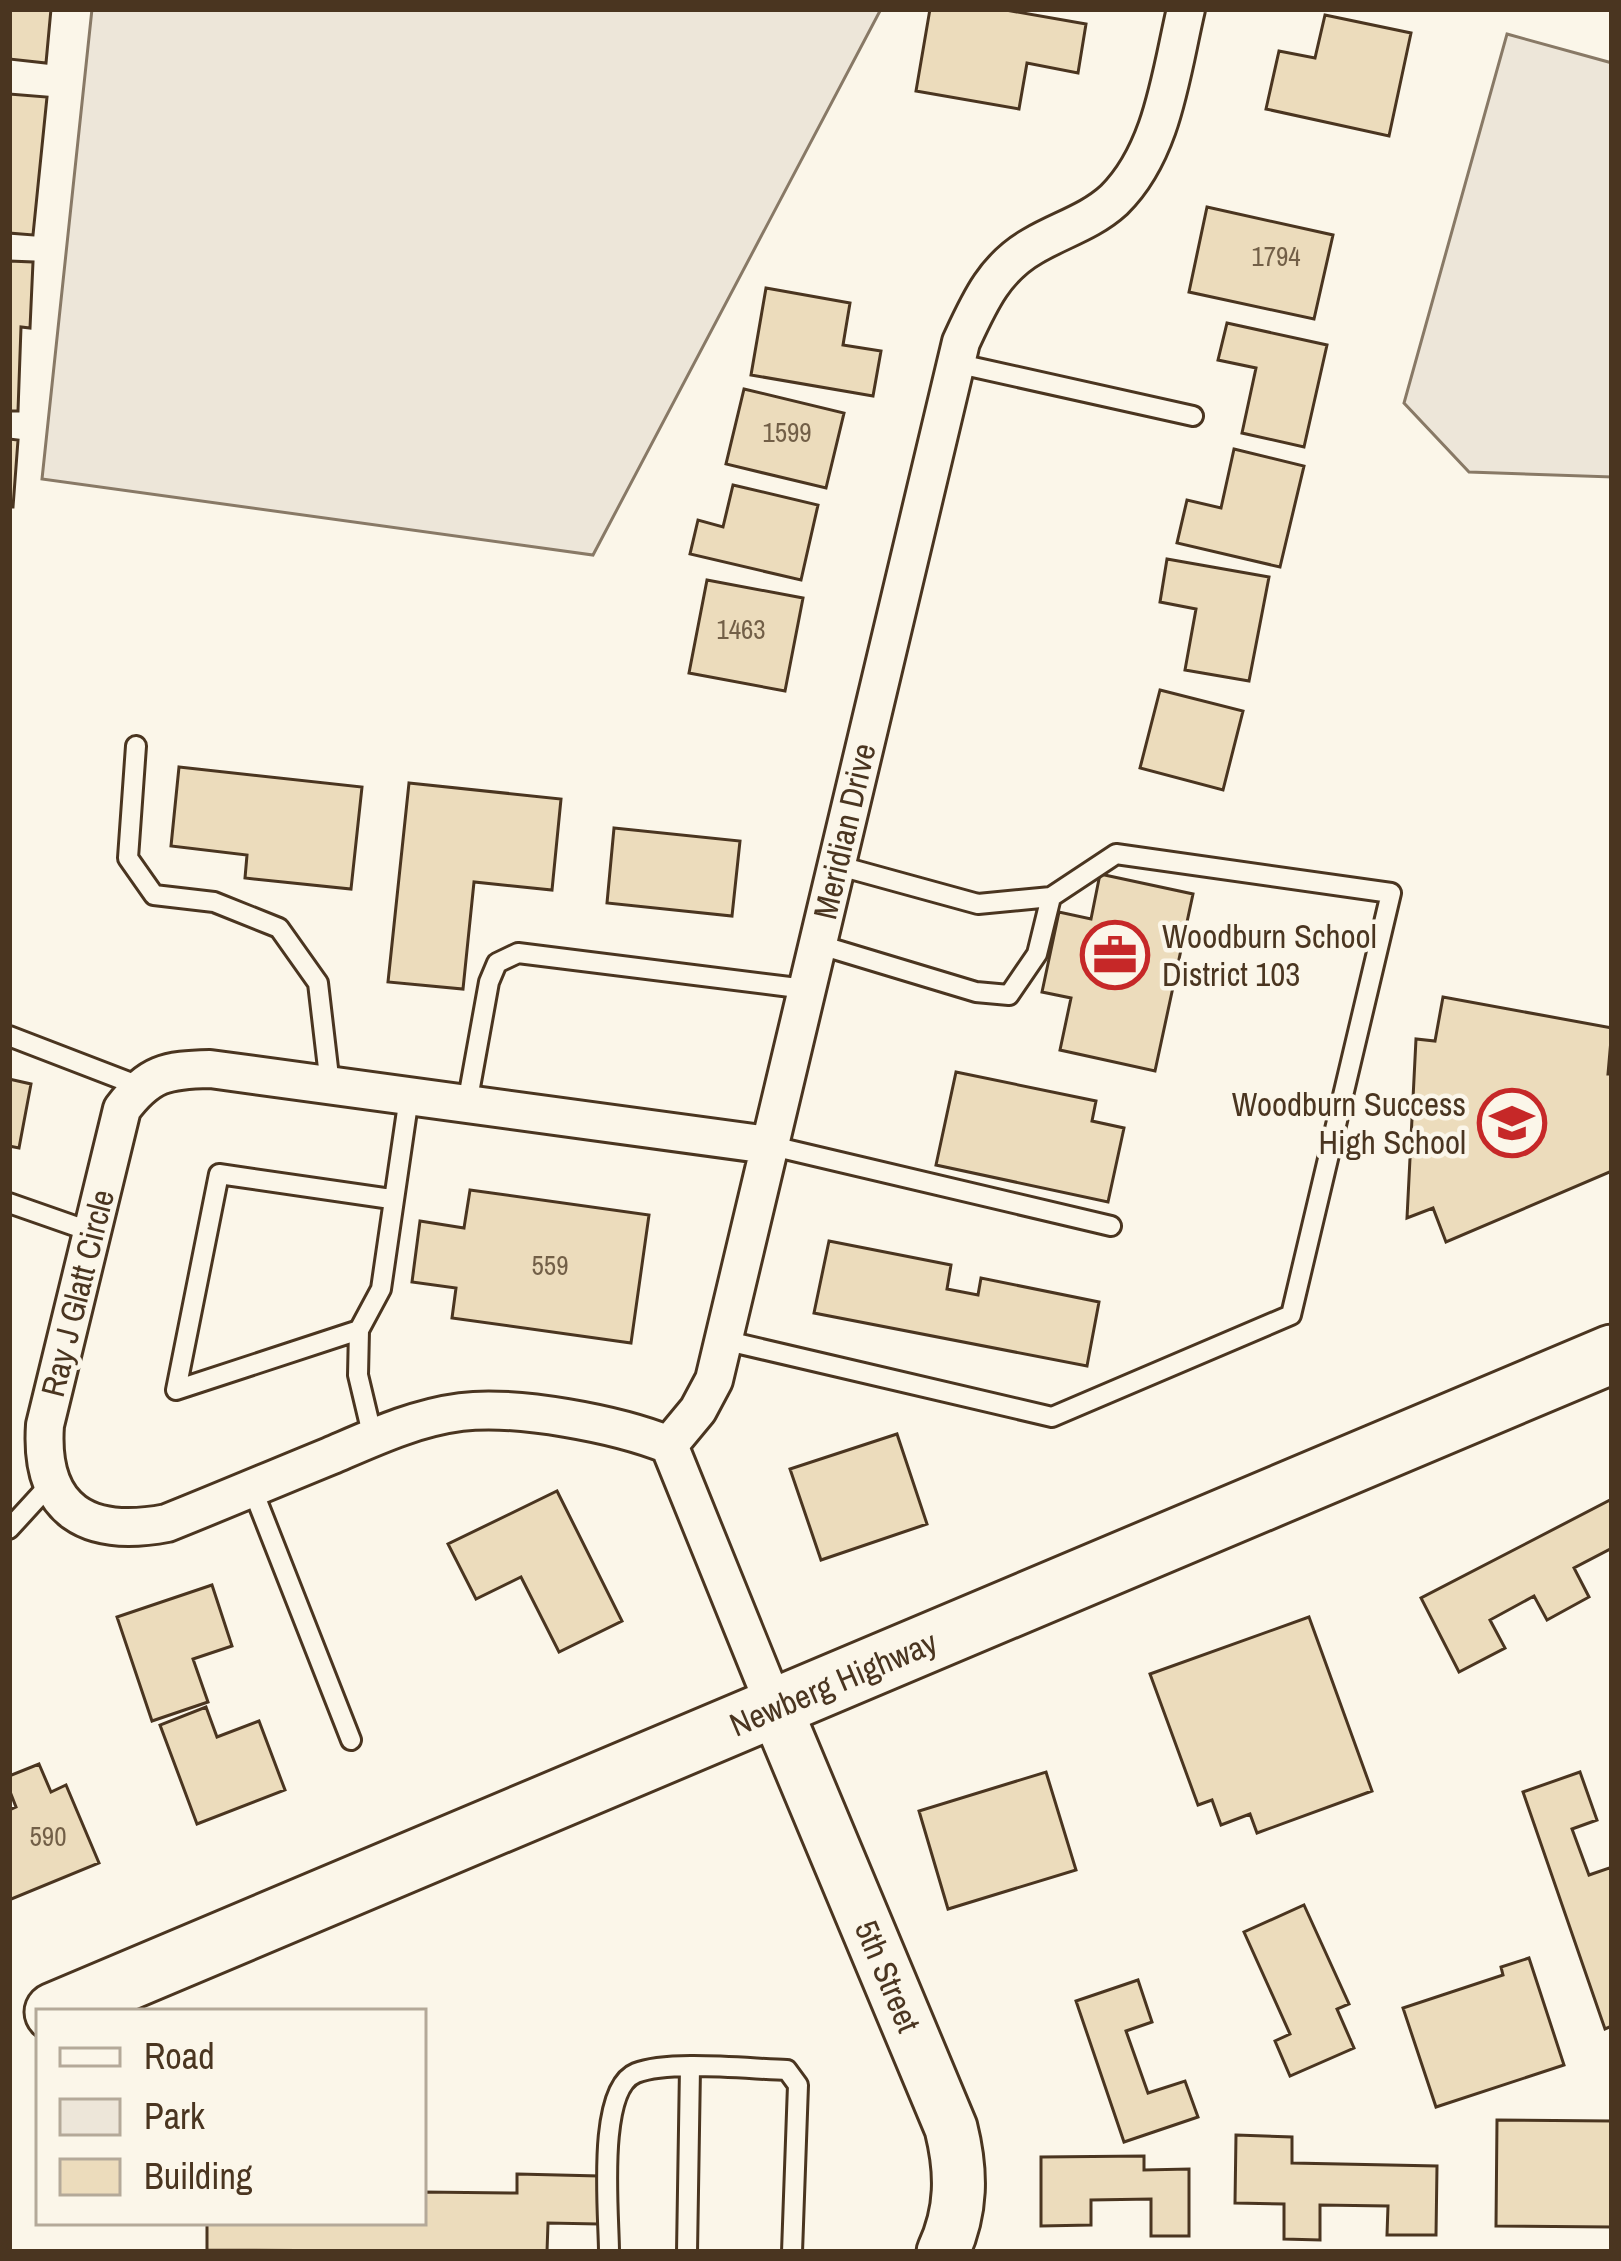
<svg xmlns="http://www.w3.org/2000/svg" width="1621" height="2261" viewBox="0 0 1621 2261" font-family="'Archivo Narrow',sans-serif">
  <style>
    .green { fill: #ede6d9; stroke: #887966; stroke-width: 3 }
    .building { fill: #ecdcbc; stroke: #4a3520; stroke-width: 3 }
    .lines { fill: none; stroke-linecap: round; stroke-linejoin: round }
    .lane-casing { stroke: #4a3520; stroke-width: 24 }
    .street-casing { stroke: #4a3520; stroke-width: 42 }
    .secondary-casing { stroke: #4a3520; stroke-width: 57 }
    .primary-casing { stroke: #4a3520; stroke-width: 63 }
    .lane { stroke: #fbf6e9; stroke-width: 18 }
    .street { stroke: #fbf6e9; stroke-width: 36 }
    .secondary { stroke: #fbf6e9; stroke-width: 51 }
    .primary { stroke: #fbf6e9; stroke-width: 57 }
    .labels { text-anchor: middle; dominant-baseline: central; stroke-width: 9; stroke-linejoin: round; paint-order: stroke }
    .number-label { font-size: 27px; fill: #725f47 }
    .street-label { font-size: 33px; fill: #4a3520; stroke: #fbf6e9 }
    .poi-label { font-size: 33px; fill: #4a3520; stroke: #fbf6e9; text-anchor: start }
  </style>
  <rect width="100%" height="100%" fill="#fbf6e9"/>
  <!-- green -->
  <path class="green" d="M 92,9 L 881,9 L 593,555 L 42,479 Z
    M 1507,34 L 1612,63 L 1612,477 L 1469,472 L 1404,403 Z"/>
  <!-- building -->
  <path class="building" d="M 9,9 L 51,9 L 46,63 L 9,59 Z
    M 930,9 L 1000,9 L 1086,24 L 1078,73 L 1027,63 L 1019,109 L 916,91 Z
    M 1325,15 L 1411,33 L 1389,136 L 1266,109 L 1279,51 L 1315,58 Z
    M 9,94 L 47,97 L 33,235 L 9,233 Z
    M 1207,207 L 1333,235 L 1314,319 L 1189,292 Z
    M 9,261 L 33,262 L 30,328 L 21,327 L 18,411 L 9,411 Z
    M 766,288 L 850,303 L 843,345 L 881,351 L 873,396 L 751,375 Z
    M 1227,323 L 1327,345 L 1304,447 L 1242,433 L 1256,368 L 1218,360 Z
    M 744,389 L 844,413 L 826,488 L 726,464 Z
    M 9,439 L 18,440 L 13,507 L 9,507 Z
    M 1234,449 L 1304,466 L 1280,567 L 1177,543 L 1187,500 L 1221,508 Z
    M 733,485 L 818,505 L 801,580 L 690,554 L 698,520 L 723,527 Z
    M 1167,559 L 1269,577 L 1249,681 L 1185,670 L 1196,609 L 1160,602 Z
    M 707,580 L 803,598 L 785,691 L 689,673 Z
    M 1160,690 L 1243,711 L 1223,790 L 1140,768 Z
    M 179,767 L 362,787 L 351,889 L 245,878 L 247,855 L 171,846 Z
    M 409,783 L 561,799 L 552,890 L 474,882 L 463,989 L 388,982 Z
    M 614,828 L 740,841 L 732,916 L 607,903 Z
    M 1100,874 L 1193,894 L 1155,1071 L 1060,1050 L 1071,998 L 1042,992 L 1059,912 L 1091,919 Z
    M 1443,997 L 1612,1028 L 1608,1074 L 1612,1074 L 1612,1171 L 1446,1242 L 1433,1208 L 1407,1218 L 1416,1039 L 1435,1041 Z
    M 956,1072 L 1096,1101 L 1092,1121 L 1124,1128 L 1108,1202 L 936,1165 Z
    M 9,1079 L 31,1084 L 19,1148 L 9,1146 Z
    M 470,1190 L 649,1215 L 631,1343 L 452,1318 L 456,1288 L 412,1282 L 420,1221 L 464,1228 Z
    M 829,1241 L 951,1265 L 947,1289 L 978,1295 L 981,1278 L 1099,1302 L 1087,1366 L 814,1313 Z
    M 897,1434 L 927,1524 L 821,1560 L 790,1469 Z
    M 557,1491 L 622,1621 L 559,1652 L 521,1577 L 476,1599 L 448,1544 Z
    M 1612,1499 L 1612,1548 L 1574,1568 L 1589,1597 L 1547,1620 L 1534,1596 L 1490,1620 L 1505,1648 L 1459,1672 L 1421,1598 Z
    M 212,1585 L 232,1646 L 193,1659 L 208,1702 L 152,1721 L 117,1617 Z
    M 1309,1617 L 1372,1791 L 1257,1833 L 1250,1814 L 1221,1825 L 1212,1800 L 1198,1805 L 1150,1674 Z
    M 206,1707 L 217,1737 L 259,1721 L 285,1790 L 197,1824 L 160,1725 Z
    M 39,1764 L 51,1792 L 66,1785 L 99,1863 L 9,1900 L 9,1810 L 16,1807 L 9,1789 L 9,1776 Z
    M 1046,1772 L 1076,1870 L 948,1909 L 919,1811 Z
    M 1580,1772 L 1597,1820 L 1572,1829 L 1589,1875 L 1612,1867 L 1612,2026 L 1605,2029 L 1523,1792 Z
    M 1304,1905 L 1349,2004 L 1337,2009 L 1354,2048 L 1290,2076 L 1275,2041 L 1290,2034 L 1244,1932 Z
    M 1529,1958 L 1564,2065 L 1436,2107 L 1403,2008 L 1503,1975 L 1501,1967 Z
    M 1138,1980 L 1152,2022 L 1126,2031 L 1148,2093 L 1185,2081 L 1198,2117 L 1124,2142 L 1076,2001 Z
    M 1497,2120 L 1612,2121 L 1612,2227 L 1496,2226 Z
    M 1236,2135 L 1292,2137 L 1292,2163 L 1437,2166 L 1436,2235 L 1387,2235 L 1388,2206 L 1320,2205 L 1320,2240 L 1284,2239 L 1284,2204 L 1235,2203 Z
    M 1144,2156 L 1144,2170 L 1189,2169 L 1189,2236 L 1151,2236 L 1151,2199 L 1091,2200 L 1091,2225 L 1041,2226 L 1041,2157 Z
    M 517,2174 L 599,2176 L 598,2224 L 548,2223 L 547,2252 L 207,2250 L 207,2222 L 423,2222 L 423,2192 L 517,2193 Z"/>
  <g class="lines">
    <!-- lane casing -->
    <g class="lane-casing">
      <path id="lane" d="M 955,363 L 1193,416
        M 136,746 L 128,858 L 154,895 L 214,902 L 279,928 L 318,983 L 330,1085
        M 817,944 L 976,992 L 1009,995 L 1037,954 L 1051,897
        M 9,1036 L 139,1086
        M 467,1104 L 489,982 L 497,963 L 518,953 L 806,989
        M 768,1145 L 1111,1226
        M 9,1203 L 92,1232
        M 359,1330 L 176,1390 L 219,1174 L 391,1199
        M 723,1340 L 1052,1417 L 1291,1315 L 1391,893 L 1116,854 L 1051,897 L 978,904 L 836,865
        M 373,1438 L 358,1375 L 359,1330 L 381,1289 L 409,1097
        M 252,1488 L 351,1740
        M 9,1529 L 52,1482
        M 609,2252 C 609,2214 596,2089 636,2073 C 670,2060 749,2069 787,2070 L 798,2085 L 792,2252
        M 687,2252 L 690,2068"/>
    </g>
    <!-- street casing -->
    <g class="street-casing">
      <path id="street" d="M 669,1445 C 617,1424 517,1405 461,1412 C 414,1418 372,1438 330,1456 C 276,1478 222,1501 167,1523 C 89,1538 39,1512 45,1425 L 122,1109 C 149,1073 166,1070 210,1069 L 768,1145
        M 775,1707 L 669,1445 L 698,1410 L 714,1380 L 961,342 C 979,303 994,268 1033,246 C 1060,230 1090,222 1114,200 C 1163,152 1171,73 1186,9"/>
    </g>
    <!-- secondary casing -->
    <g class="secondary-casing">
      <path id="secondary" d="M 775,1707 L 951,2128 C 962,2172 962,2211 943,2252"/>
    </g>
    <!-- primary casing -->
    <g class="primary-casing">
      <path id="primary" d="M 54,2012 L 1612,1354"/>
    </g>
    <!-- lane -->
    <use href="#lane" class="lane"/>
    <!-- street -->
    <use href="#street" class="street"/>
    <!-- secondary -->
    <use href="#secondary" class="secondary"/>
    <!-- primary -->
    <use href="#primary" class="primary"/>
  </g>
  <!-- icons -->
  <defs>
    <g id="office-ring" transform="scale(3.45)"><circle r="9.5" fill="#fbf6e9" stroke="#c62828" stroke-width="1.5"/><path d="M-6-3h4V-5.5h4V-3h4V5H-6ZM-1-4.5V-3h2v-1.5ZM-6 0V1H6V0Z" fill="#c62828"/></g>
    <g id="school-ring" transform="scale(3.45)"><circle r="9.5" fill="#fbf6e9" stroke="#c62828" stroke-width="1.5"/><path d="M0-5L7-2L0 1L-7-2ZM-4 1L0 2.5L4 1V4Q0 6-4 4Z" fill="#c62828"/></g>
  </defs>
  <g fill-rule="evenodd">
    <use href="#office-ring" x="1115" y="955"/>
    <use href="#school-ring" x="1512" y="1123"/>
  </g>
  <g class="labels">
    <!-- number labels -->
    <g class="number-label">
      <text x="1276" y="256">1794</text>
      <text x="787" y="432">1599</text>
      <text x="741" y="629">1463</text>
      <text x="550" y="1265">559</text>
      <text x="48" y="1836">590</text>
    </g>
    <!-- street labels -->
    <g class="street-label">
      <text transform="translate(844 831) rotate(-77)">Meridian Drive</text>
      <text transform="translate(77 1293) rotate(-76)">Ray J Glatt Circle</text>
      <text transform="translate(833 1683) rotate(-23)">Newberg Highway</text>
      <text transform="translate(888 1976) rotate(67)">5th Street</text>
    </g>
    <!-- poi labels -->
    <g class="poi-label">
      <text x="1162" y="936">Woodburn School<tspan x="1162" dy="38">District 103</tspan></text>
      <text x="1466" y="1104" text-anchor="end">Woodburn Success<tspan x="1466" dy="38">High School</tspan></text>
    </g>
  </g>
  <!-- border -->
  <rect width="1621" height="2261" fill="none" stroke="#4a3520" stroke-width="24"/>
  <!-- legend -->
  <rect x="36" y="2009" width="390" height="216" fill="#fbf6e9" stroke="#b4a999" stroke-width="3"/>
  <rect x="60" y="2048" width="60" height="18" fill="#fbf6e9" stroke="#b4a999" stroke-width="3"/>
  <text x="144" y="2069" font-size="36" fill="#4a3520">Road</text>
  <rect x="60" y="2099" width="60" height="36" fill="#ede6d9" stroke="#b4a999" stroke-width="3"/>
  <text x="144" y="2129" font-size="36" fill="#4a3520">Park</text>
  <rect x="60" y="2159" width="60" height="36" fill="#ecdcbc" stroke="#b4a999" stroke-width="3"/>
  <text x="144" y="2189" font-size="36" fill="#4a3520">Building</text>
</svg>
